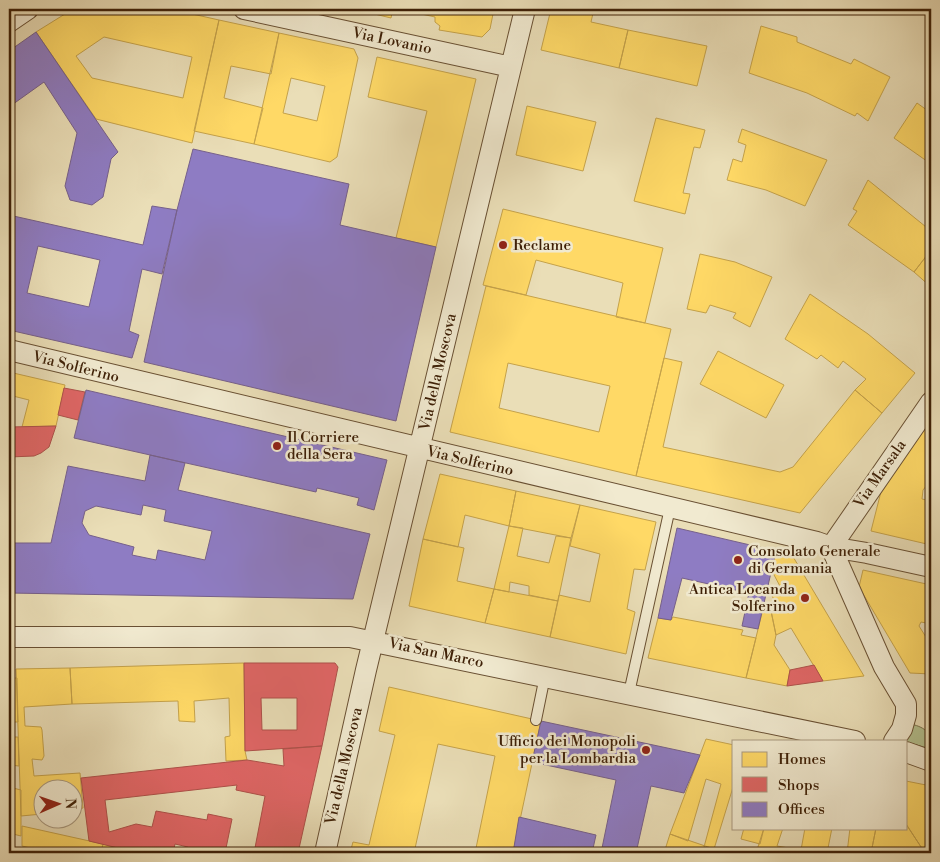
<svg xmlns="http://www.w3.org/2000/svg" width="940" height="862" viewBox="0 0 940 862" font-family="'Libre Bodoni',serif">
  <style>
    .green { fill: #b4c290; stroke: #79714c }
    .homes { fill: #ffd966; stroke: #c5a24a; fill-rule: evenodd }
    .shops { fill: #e06666; stroke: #af514a; fill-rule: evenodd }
    .offices { fill: #8e7cc3; stroke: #76608b; fill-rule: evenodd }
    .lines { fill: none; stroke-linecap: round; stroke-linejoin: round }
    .service-casing { stroke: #695033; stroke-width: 12 }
    .minor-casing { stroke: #695033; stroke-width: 22 }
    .service { stroke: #f1ead0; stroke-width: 10 }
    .minor { stroke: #f1ead0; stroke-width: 20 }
    .poi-dot { fill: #8f2418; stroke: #f1ead0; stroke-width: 2 }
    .labels { text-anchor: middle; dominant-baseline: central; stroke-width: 5; stroke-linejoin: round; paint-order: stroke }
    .street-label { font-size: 15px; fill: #3e2007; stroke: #f1ead0 }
    .poi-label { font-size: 15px; fill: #3e2007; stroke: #f1ead0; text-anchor: start }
  </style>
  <rect width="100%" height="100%" fill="#eadeb7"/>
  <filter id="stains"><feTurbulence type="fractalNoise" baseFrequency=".004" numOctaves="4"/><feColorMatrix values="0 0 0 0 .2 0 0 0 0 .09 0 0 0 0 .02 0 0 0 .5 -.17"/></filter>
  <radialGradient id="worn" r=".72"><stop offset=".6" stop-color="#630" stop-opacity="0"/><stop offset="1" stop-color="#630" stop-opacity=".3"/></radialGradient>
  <!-- green -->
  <path class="green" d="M 911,724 C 927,728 931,733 931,749 L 906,742 L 905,737 Z"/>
  <!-- homes -->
  <path class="homes" d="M 73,9 L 170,9 L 219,20 L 192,143 L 96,119 L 36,32 ZM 104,37 L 192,57 L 183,98 L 92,78 L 76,56 Z
    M 354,9 L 494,9 L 490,29 L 482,37 L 439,30 L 440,26 L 435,22 L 435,17 L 399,9 L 392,13 L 391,18 Z
    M 551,9 L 594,9 L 591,22 L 628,30 L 619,68 L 541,50 Z
    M 219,20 L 279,33 L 271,74 L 231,66 L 224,98 L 263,108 L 254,144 L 194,131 Z
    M 761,26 L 797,37 L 797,42 L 851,64 L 854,59 L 890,77 L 868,121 L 857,113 L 855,116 L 807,93 L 749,73 Z
    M 628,30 L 707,46 L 697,86 L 619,68 Z
    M 279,33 L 354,49 L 358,58 L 337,157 L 330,162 L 254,144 ZM 291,78 L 325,86 L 317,121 L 283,113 Z
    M 377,57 L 476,79 L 436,247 L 396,238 L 427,111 L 368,97 Z
    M 917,103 L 931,113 L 931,164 L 894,138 Z
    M 527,106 L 596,122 L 583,171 L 516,155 Z
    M 656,118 L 705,130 L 700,148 L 694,147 L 683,193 L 690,194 L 685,214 L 634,201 Z
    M 742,129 L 827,160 L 805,206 L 766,190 L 727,180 L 733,159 L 742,162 L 746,145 L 738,142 Z
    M 868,180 L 931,231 L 931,250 L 914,272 L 848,225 L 857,211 L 853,209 Z
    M 503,209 L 663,248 L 645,323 L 616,317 L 623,283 L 536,260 L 526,295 L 483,285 Z
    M 931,250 L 931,287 L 914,272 Z
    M 700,254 L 735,262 L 772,277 L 750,327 L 733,318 L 736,313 L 710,305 L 706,313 L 687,309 Z
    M 486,286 L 671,329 L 636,476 L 450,432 ZM 508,363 L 610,386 L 599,432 L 499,408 Z
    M 810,294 L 868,334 L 915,373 L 882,413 L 855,390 L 866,379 L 843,361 L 838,368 L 821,355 L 817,359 L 785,339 Z
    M 718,351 L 784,385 L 766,418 L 700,384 Z
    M 664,358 L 682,362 L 663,447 L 780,472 L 793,467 L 855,390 L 882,413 L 800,513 L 636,476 Z
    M 9,372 L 65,385 L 56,426 L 22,427 L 29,400 L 9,395 Z
    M 927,423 L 931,427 L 931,480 L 923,490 L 922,499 L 931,501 L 931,545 L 871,531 L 885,476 Z
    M 440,474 L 516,491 L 509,526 L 465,515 L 458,547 L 423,539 Z
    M 516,491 L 580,505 L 571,538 L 509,526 Z
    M 580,505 L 656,522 L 645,570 L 634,569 L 627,609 L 635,612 L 626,654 L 550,637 L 559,595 L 590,602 L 600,554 L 570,546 Z
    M 509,526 L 523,528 L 517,556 L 549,563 L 556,536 L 571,538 L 558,601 L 529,595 L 529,586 L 510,582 L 509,592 L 494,589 Z
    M 423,539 L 464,548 L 457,581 L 494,589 L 485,623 L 409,606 Z
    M 776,551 L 792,555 L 864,676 L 823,681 L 791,628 L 776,635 L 771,611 L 779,608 L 772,596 L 782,590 L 772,571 Z
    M 863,570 L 931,585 L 931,624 L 921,622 L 919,626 L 931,645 L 931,674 L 910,673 L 859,587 Z
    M 494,589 L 558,601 L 550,637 L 485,623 Z
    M 763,609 L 771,611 L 776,635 L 774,645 L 790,670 L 787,686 L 746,678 Z
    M 673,617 L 743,630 L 741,635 L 756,638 L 746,678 L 648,658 L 658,618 L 671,620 Z
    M 244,663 L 245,751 L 247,760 L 226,761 L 225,737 L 230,736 L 229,698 L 194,701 L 195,722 L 179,721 L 178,701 L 72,704 L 70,668 Z
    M 70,668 L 72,704 L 24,707 L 25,726 L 41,727 L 42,730 L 44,756 L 42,760 L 32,759 L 34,776 L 80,773 L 83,808 L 72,810 L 72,790 L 42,790 L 42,814 L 21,816 L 16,669 Z
    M 9,678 L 17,678 L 18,722 L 9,722 Z
    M 389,687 L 541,721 L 513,853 L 475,853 L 495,756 L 438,744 L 414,853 L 350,853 L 353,842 L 369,845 L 395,735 L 379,731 Z
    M 9,737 L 18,737 L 19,766 L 9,765 Z
    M 706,739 L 734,745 L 734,784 L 714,849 L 704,847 L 721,784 L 706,779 L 688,841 L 670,834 Z
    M 906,781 L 931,786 L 931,853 L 925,853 L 906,824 Z
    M 9,787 L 21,790 L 21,836 L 9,833 Z
    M 906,824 L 925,853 L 871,853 L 876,828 L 906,828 Z
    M 22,826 L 103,844 L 101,853 L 51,853 L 22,846 Z
    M 744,828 L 764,828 L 760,844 L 741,839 Z
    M 764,828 L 783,828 L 777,846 L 801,850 L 805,828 L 832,828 L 827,853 L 756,853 Z
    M 850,828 L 876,828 L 871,853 L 847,853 Z
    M 670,834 L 714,849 L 713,853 L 664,853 Z
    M 103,844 L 139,853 L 101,853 Z"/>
  <!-- shops -->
  <path class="shops" d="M 64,388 L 85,392 L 78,420 L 58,415 Z
    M 56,426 L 49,447 L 41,453 L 34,456 L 9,457 L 9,427 Z
    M 244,663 L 335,663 L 338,667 L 322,746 L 245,751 ZM 261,698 L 297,698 L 297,730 L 262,730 Z
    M 814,665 L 823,681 L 787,686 L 790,670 Z
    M 322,746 L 298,853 L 254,853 L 265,796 L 236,790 L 237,785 L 105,800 L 109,832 L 136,824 L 152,827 L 156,811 L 207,820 L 208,814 L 232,819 L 225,853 L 187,853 L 188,847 L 175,844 L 173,853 L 139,853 L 89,841 L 81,778 L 247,760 L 284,766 L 283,749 Z"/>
  <!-- offices -->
  <path class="offices" d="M 36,32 L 118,152 L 111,159 L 103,197 L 92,205 L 70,200 L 65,186 L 77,133 L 44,82 L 9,107 L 9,51 Z
    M 193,149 L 349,184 L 340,225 L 436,247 L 396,421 L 144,362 L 177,210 Z
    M 152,206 L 177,210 L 162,274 L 142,269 L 129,331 L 139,335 L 132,358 L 9,330 L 9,215 L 143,245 ZM 38,246 L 100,260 L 89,307 L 27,293 Z
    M 86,390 L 387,460 L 374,510 L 357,505 L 359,498 L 317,488 L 316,492 L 74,438 Z
    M 150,455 L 185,463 L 178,490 L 370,534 L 353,599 L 9,593 L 9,543 L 51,543 L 68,466 L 145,481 ZM 143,505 L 166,510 L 164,521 L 212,531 L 205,560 L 158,550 L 156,560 L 132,555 L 134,547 L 89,535 L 82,523 L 85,511 L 96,506 L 141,515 Z
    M 677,528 L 776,551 L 758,629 L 742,626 L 749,593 L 682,578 L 671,620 L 658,618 Z
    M 541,721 L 700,755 L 684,793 L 651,786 L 636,853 L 601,853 L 616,780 L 532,762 Z
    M 519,817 L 596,835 L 592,853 L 513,853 Z"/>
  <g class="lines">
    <!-- service casing -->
    <g class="service-casing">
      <path id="service" d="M 629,693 L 670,508
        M 536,720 L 545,676"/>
    </g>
    <!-- minor casing -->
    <g class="minor-casing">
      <path id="minor" d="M 244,9 L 511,67
        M 9,22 L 28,9
        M 9,350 L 817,542 L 831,547 L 867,553 L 931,567
        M 831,547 L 884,667 L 906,704 L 906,715 L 902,729 L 894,741
        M 831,547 L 931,402
        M 9,637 L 350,637 L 855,741
        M 906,752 L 931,761
        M 325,853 L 366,670 L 525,9"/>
    </g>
    <!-- service -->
    <use href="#service" class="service"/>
    <!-- minor -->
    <use href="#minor" class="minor"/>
  </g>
  <!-- markers -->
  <g class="poi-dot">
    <circle cx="503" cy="245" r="5"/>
    <circle cx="277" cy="446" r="5"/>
    <circle cx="738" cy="560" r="5"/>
    <circle cx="805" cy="598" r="5"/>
    <circle cx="646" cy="750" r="5"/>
  </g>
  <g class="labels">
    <!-- street labels -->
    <g class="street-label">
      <text transform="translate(392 41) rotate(12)">Via Lovanio</text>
      <text transform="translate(76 367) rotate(14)">Via Solferino</text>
      <text transform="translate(438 372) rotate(-77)">Via della Moscova</text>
      <text transform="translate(470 461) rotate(13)">Via Solferino</text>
      <text transform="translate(880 474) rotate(-55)">Via Marsala</text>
      <text transform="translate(436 653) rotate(12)">Via San Marco</text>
      <text transform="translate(344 766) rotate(-77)">Via della Moscova</text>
    </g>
    <!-- poi labels -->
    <g class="poi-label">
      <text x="513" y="245">Reclame</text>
      <text x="287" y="437">Il Corriere<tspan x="287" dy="17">della Sera</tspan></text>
      <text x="748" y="551">Consolato Generale<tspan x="748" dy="17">di Germania</tspan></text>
      <text x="795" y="589" text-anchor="end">Antica Locanda<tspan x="795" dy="17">Solferino</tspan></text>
      <text x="636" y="741" text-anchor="end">Ufficio dei Monopoli<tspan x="636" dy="17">per la Lombardia</tspan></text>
    </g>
  </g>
  <!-- margin -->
  <rect width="940" height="862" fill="none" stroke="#eadeb7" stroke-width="30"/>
  <rect x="10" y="10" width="920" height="842" fill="none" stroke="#3e2007" stroke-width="2.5"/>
  <rect x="15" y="15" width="910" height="832" fill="none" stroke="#3e2007"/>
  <!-- legend -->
  <rect x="732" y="740" width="175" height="90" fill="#f1ead0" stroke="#a99980"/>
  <rect x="742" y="752" width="25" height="15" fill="#ffd966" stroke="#a99980"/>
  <text x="778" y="764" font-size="15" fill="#3e2007">Homes</text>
  <rect x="742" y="777" width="25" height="15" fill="#e06666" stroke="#a99980"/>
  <text x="778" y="790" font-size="15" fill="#3e2007">Shops</text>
  <rect x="742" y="802" width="25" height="15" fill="#8e7cc3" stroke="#a99980"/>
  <text x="778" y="814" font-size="15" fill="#3e2007">Offices</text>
  <!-- north arrow -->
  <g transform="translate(58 804) rotate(88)"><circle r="24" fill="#f1ead0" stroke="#a99980"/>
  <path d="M0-4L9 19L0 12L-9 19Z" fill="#8f2418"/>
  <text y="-8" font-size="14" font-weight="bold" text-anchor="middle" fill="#3e2007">N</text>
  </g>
  <rect width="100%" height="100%" filter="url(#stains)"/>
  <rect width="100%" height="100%" fill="url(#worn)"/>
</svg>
